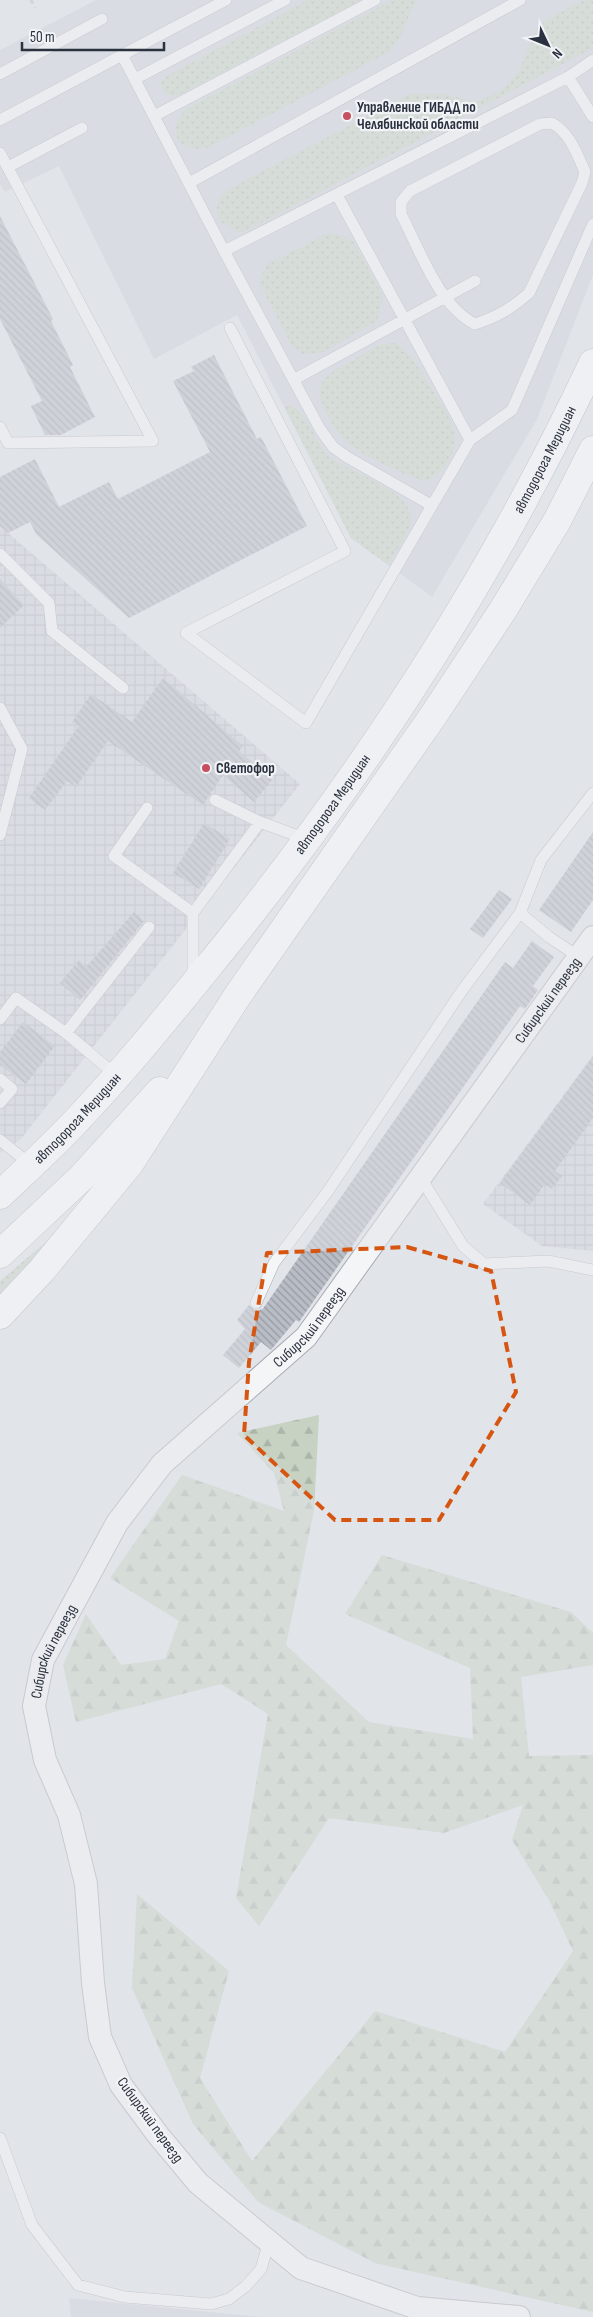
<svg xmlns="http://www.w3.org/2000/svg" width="593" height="2317" viewBox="0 0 593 2317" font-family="'Sofia Sans Condensed',sans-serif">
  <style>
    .built { fill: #cfd3da }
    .industrial { fill: url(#industrial-grid) }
    .green { fill: url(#green-dots) }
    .forest { fill: url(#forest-firs) }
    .building { fill: url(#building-back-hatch) }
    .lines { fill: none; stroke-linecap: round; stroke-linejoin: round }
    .lane-casing { stroke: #a7abb3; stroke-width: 12 }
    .street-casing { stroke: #a7abb3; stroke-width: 24 }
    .primary-casing { stroke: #a1a8b4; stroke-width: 29 }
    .path { stroke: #c0c2c7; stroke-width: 3; stroke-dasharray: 4 4; stroke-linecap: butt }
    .lane { stroke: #f4f5f7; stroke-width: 11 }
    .street { stroke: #f4f5f7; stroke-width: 22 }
    .primary { stroke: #fff; stroke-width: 28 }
    .marked { fill: none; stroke: #d55511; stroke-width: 4; stroke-dasharray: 10 6; stroke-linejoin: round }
    .poi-dot { fill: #c45060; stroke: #f1f3f6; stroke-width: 2 }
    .labels { text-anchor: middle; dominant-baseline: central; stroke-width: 4.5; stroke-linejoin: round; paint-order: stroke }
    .poi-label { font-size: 15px; font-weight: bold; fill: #2b323f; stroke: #f1f3f6; text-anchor: start }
    .street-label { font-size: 15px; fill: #2b323f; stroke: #f1f3f6 }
  </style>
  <defs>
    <pattern id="industrial-grid" width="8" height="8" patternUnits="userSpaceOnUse" patternTransform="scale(1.25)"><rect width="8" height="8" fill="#cfd3da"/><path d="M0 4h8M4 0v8" fill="none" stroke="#b2b6bc"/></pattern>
    <pattern id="green-dots" width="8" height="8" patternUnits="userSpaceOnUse" patternTransform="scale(1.25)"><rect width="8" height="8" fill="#c7d2c3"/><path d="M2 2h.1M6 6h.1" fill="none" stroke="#abb5a9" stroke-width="1.8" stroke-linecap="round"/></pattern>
    <pattern id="forest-firs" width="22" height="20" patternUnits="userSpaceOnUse" patternTransform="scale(1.25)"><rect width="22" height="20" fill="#c7d2c3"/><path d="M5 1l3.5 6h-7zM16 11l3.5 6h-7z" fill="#abb5a9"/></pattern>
    <pattern id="building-back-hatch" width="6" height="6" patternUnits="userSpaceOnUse" patternTransform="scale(1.25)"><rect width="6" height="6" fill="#b9bdc5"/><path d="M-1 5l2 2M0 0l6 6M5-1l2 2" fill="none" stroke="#979aa1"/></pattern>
  </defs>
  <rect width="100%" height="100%" fill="#e1e4e9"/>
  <!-- built -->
  <path class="built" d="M 96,0 L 593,0 L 593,275 L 537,419 L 432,597 L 351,538 L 237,315 L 154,359 L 59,166 L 5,192 L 0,184 L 0,50 Z
    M 69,2298 L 262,2317 L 71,2317 Z"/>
  <!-- industrial -->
  <path class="industrial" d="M 0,526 L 300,784 L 20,1140 L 0,1153 Z
    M 593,1055 L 593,1251 L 542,1246 L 483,1204 Z"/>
  <!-- green -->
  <path class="green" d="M 308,0 L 361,0 L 177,96 C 168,97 164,93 160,85 L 165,77 Z
    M 392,0 L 417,0 C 406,17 404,38 389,52 L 207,148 C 178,154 165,130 186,109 Z
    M 583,0 L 593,0 L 593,48 L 246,231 L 237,232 L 221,222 C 214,210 216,202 225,191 L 410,94 L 440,94 L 475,101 L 489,97 L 506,87 L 519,71 L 537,28 L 546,20 Z
    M 328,233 L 341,235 L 354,242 L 383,296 L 377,321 L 323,352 L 303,354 L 292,346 L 260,285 L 262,274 L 268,264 Z
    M 395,343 C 412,354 420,370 431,388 C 437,398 446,409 451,421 C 461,446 449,471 426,481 C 400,473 359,456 341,436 C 331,425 324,408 319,395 L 323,380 L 335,370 L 381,344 Z
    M 291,405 C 311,416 313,441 329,456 C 349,474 420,491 410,525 C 406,538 395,552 388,565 L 351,538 L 285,408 Z
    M 59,1231 L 0,1294 L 0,1281 Z"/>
  <!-- forest -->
  <path class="forest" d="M 319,1415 L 314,1511 L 286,1645 L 369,1722 L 473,1739 L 470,1668 L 345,1614 L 382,1555 L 571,1612 L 593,1633 L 593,1665 L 521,1677 L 529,1756 L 593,1755 L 593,2312 L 375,2263 L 258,2202 L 193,2124 L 132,1988 L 137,1894 L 229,1971 L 200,2078 L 252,2161 L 375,2011 L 505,2052 L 573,1951 L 549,1900 L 512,1840 L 523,1805 L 444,1833 L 329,1818 L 259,1926 L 236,1898 L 268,1714 L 221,1684 L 76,1722 L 63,1665 L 86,1614 L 121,1665 L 165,1659 L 179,1621 L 110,1578 L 182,1475 L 284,1511 L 274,1473 L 237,1433 Z"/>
  <!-- building -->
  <path class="building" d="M 0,216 L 53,319 L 51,321 L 73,365 L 70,367 L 95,417 L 61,435 L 45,435 L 31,406 L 42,401 L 0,319 Z
    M 214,355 L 257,439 L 261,437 L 307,526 L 129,618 L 36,534 L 30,522 L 8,533 L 0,526 L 0,477 L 35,459 L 59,507 L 109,482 L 118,499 L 210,452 L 173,381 L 194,371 L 191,367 Z
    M 0,579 L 24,605 L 0,628 Z
    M 163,678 L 243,746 L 239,751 L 272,780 L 254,802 L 223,775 L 203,805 L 108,741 L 76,787 L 67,781 L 45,810 L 29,798 L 78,727 L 72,722 L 91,694 L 132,722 Z
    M 204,823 L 230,839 L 199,889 L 173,873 Z
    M 593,832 L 593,900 L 571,932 L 539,910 Z
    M 499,890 L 512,899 L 483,938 L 470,929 Z
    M 134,912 L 144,921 L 80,1000 L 60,983 L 79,960 L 86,967 Z
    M 532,941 L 554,957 L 533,986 L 538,990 L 525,1009 L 520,1006 L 299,1322 L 296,1320 L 271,1350 L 261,1342 L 239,1368 L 223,1355 L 245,1329 L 237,1320 L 249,1305 L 257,1312 L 261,1309 L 262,1310 L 505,962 L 513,968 Z
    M 23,1022 L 55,1046 L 26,1084 L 0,1065 L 0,1052 Z
    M 593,1056 L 593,1118 L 555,1171 L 562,1176 L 552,1189 L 545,1184 L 530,1205 L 500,1183 Z"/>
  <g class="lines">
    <!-- lane casing -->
    <g class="lane-casing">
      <path id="lane" d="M 122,55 L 224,251 L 320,429 L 333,447 L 347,457 L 431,505
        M 0,74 L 102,19
        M 568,77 L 593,117
        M 135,79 L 285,0
        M 154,116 L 375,0
        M 0,120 L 226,0
        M 552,123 C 570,133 577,154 585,172 L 582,183 L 529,293 C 512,308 497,317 475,324 C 438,305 420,250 401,214 L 401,202 L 410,191 L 540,124 Z
        M 0,153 L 153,441 L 8,443 L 0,427
        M 8,167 L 82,128
        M 189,183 L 520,0
        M 337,195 L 470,440
        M 224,251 L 568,77 L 593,60
        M 230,328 L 345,551 L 186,633 L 306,723 L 470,440 L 512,410 L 593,224
        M 295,379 L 475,281
        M 0,554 L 49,603 L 52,631 L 123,688
        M 0,708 L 22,749 L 0,835
        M 215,800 L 260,822
        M 147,808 L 114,856 L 193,913
        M 520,913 L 549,937 L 579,957
        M 193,977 L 193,913 L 260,822 L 306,839
        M 0,1019 L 16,998 L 66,1033 L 117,1076
        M 66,1033 L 149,927
        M 0,1079 L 12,1089 L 0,1103
        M 0,1140 L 31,1165
        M 421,1178 L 463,1246 L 484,1264 L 548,1261 L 593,1270
        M 256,1303 L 274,1263 L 328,1191 L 461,992 L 520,913 L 541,860 L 593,793
        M 0,2138 L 32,2225 L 78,2285 L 125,2297 L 211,2304 L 229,2299 L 246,2286 L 261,2269 L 269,2241"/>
    </g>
    <!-- street casing -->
    <g class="street-casing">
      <g id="street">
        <path id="s1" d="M 519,2317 L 417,2308 L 301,2268 L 198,2183 L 158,2135 L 121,2085 L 100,2037 L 93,1983 L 86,1884 L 69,1815 L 45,1760 L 34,1706 L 43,1660 L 117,1523 L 162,1464 L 306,1337 L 593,937"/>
      </g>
    </g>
    <!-- primary casing -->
    <g class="primary-casing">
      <g id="primary">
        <path id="s2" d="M 0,1195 C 26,1170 53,1146 78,1119 C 130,1064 177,1005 225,946 C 369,767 495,572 593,363"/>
        <path d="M 0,1254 L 82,1177 L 160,1091"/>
        <path d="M 0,1315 L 42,1270 L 130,1163 L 238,995 L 433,716 L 503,610 L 557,521 L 593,450"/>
      </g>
    </g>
    <!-- path -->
    <path class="path" d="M 31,0 L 35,8"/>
    <!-- lane -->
    <use href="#lane" class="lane"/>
    <!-- street -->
    <use href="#street" class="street"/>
    <!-- primary -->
    <use href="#primary" class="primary"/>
  </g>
  <!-- marked area -->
  <path d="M0 0H593V2317H0ZM 407,1247 L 491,1271 L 516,1392 L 439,1520 L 335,1520 L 244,1435 L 249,1362 L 267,1253 Z" fill="#e1e4e9" fill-opacity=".55" fill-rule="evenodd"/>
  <path class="marked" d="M 407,1247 L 491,1271 L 516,1392 L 439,1520 L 335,1520 L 244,1435 L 249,1362 L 267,1253 Z"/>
  <!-- markers -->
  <g class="poi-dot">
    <circle cx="347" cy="116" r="5"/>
    <circle cx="206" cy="768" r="5"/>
  </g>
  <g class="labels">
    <!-- poi labels -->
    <g class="poi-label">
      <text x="357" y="107">Управление ГИБДД по<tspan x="357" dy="17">Челябинской области</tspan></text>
      <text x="216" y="768">Светофор</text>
    </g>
    <!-- street labels -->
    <g class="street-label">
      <text stroke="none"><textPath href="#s2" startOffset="919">автодорога Меридиан</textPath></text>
      <text stroke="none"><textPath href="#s2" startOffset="514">автодорога Меридиан</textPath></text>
      <text stroke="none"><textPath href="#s1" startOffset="1759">Сибирский переезд</textPath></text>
      <text stroke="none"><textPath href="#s2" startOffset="109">автодорога Меридиан</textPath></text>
      <text stroke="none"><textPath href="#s1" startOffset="1354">Сибирский переезд</textPath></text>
      <text stroke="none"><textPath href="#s1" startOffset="934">Сибирский переезд</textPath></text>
      <text transform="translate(150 2120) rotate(54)">Сибирский переезд</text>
    </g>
  </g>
  <!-- north arrow -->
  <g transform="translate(548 45) rotate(133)" stroke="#f1f3f6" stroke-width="4" paint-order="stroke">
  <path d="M0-4L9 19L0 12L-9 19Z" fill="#2b323f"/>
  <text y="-8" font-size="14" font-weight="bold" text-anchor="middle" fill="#2b323f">N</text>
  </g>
  <!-- scale -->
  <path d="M22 42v8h142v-8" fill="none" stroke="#2b323f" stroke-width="2.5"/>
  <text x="30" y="42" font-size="15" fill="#2b323f" stroke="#f1f3f6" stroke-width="4" paint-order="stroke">50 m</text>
</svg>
